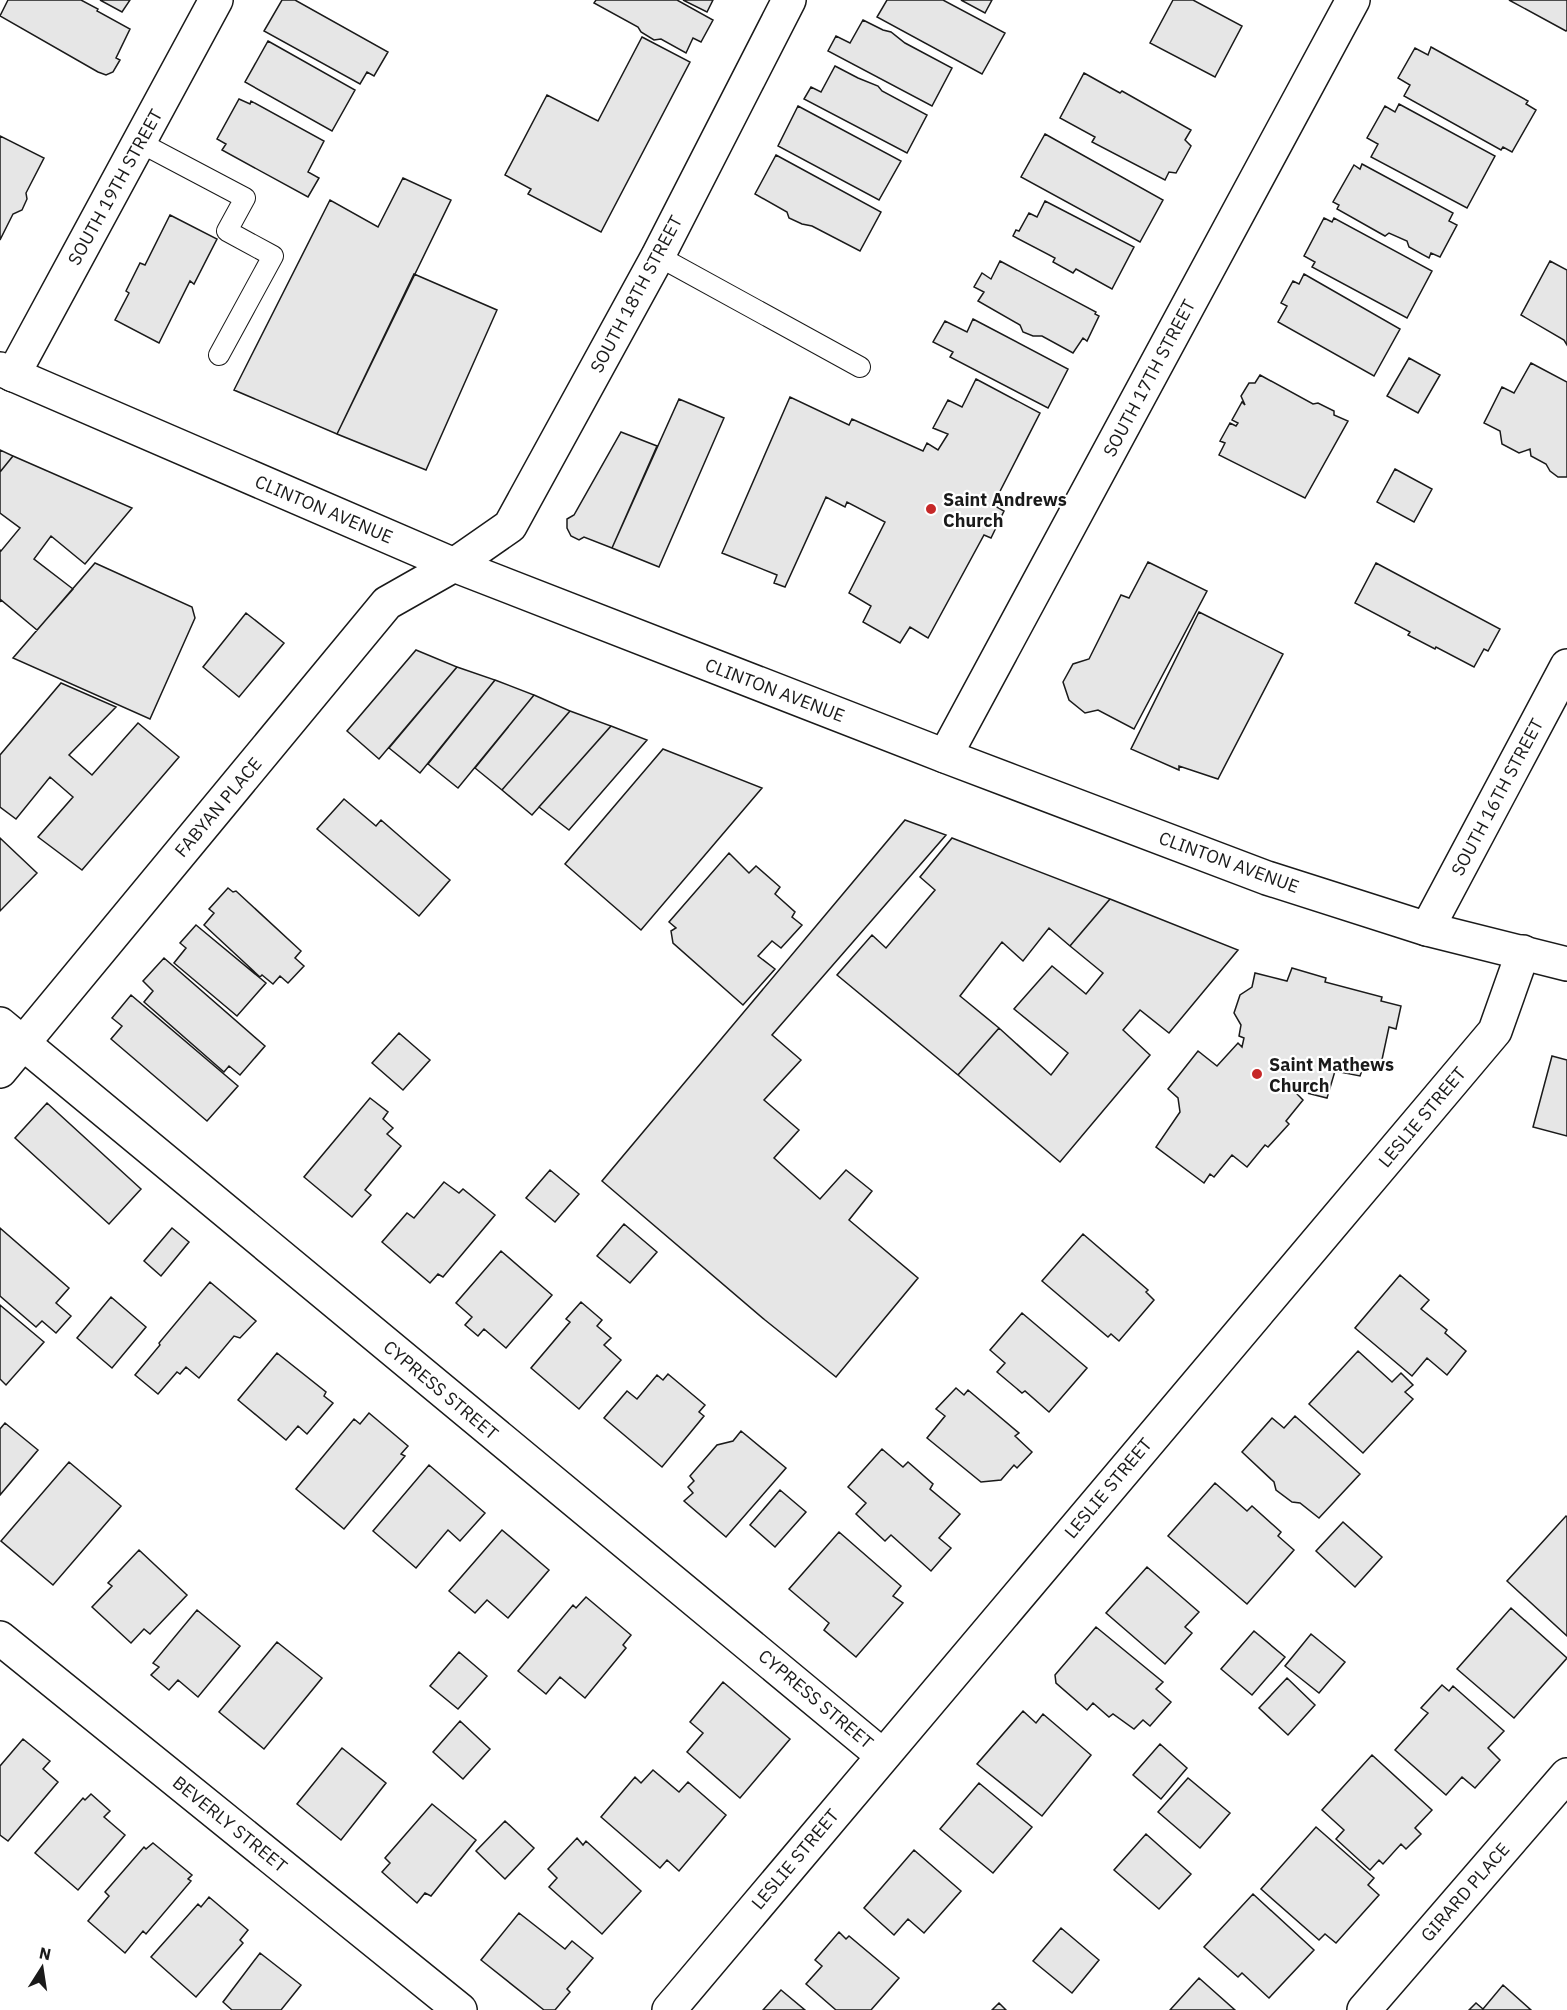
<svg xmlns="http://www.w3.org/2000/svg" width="1567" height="2010" viewBox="0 0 1567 2010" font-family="'IBM Plex Sans',sans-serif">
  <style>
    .building { fill: #e6e6e6; stroke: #1a1a1a; stroke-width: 1.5 }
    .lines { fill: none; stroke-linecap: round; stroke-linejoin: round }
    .lane-casing { stroke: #1a1a1a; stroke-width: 22 }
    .street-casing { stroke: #1a1a1a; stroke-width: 36 }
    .secondary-casing { stroke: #1a1a1a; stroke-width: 36 }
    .lane { stroke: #fff; stroke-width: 20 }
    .street { stroke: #fff; stroke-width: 33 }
    .secondary { stroke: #fff; stroke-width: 33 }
    .poi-dot { fill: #c62828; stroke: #fff; stroke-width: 2 }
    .labels { text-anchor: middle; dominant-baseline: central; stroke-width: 4.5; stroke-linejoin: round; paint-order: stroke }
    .street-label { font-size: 18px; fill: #1a1a1a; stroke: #fff }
    .poi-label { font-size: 18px; font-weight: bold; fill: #1a1a1a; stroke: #fff; text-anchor: start }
  </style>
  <rect width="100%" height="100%" fill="#fff"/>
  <!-- building -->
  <path class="building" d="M 8,0 L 81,0 L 98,9 L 97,11 L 130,29 L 116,58 L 120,60 L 113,72 L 106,75 L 98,72 L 0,16 Z
    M 100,0 L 130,0 L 122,12 Z
    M 282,0 L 295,0 L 388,52 L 374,76 L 367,72 L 360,84 L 264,31 Z
    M 596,0 L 677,0 L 713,20 L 701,42 L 693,38 L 686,53 L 661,39 L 654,40 L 641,32 L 638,27 L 594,3 Z
    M 683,0 L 713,0 L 707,12 Z
    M 887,0 L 943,0 L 1005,33 L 982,74 L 877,17 Z
    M 961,0 L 992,0 L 985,13 Z
    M 1173,0 L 1193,0 L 1242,26 L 1215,77 L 1150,43 Z
    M 1509,0 L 1567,0 L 1567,30 L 1566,31 Z
    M 863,20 L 883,30 L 891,32 L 905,43 L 952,68 L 932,106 L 828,51 L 836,36 L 850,43 Z
    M 642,37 L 690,62 L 601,232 L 528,194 L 531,189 L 505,175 L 547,95 L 598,121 Z
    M 268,41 L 355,90 L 332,131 L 245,82 Z
    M 1431,47 L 1528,101 L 1526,104 L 1536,110 L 1512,152 L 1503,147 L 1501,150 L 1404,96 L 1410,85 L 1398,78 L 1415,48 L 1428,55 Z
    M 835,66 L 858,78 L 878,86 L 882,91 L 927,115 L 907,153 L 804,99 L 811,87 L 821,92 Z
    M 1084,73 L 1120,93 L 1122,91 L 1191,130 L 1185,140 L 1191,146 L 1176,173 L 1169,172 L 1165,180 L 1092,142 L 1095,137 L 1060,118 Z
    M 239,99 L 250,104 L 251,101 L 324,141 L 308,172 L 319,178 L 308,197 L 222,150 L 226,144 L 217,139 Z
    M 1399,104 L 1495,156 L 1467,208 L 1371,157 L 1378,144 L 1367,138 L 1385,106 L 1395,112 Z
    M 798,106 L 901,161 L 879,200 L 778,146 Z
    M 1045,134 L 1163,200 L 1140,242 L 1021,177 Z
    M 0,136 L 44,158 L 26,193 L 27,199 L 22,210 L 13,214 L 0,240 Z
    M 776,155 L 881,212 L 860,251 L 812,226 L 802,224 L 789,218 L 787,212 L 755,194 Z
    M 1362,164 L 1453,213 L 1449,221 L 1457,225 L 1440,257 L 1431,253 L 1429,258 L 1409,247 L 1407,241 L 1389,233 L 1385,236 L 1337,209 L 1339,205 L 1333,202 L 1354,165 L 1360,169 Z
    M 403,178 L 451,200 L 337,434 L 234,390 L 330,200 L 378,227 Z
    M 1045,201 L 1134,247 L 1112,289 L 1076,269 L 1073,273 L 1053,262 L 1055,258 L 1013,236 L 1016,230 L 1019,231 L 1029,213 L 1037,217 Z
    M 170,215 L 217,239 L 194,284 L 190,281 L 159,343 L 115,320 L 129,293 L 126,291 L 140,263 L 145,265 Z
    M 1324,218 L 1332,222 L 1334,218 L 1432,271 L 1407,318 L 1312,267 L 1315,262 L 1304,256 Z
    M 1000,261 L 1096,312 L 1095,314 L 1099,316 L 1087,341 L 1083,338 L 1073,353 L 1042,336 L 1033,336 L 1023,332 L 1020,325 L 978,301 L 984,292 L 974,287 L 982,273 L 991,279 Z
    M 1550,261 L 1567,270 L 1567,345 L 1564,340 L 1521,315 Z
    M 414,274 L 497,310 L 426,470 L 337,434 Z
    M 1304,274 L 1400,329 L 1374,376 L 1278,322 L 1287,306 L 1281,303 L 1293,281 L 1299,284 Z
    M 973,319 L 1068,369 L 1048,408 L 950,357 L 953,352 L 933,342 L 945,321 L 967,332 Z
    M 1409,358 L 1440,375 L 1418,413 L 1387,396 Z
    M 1531,363 L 1567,382 L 1567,477 L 1558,477 L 1550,471 L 1546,464 L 1531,456 L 1530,449 L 1519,453 L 1502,444 L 1500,431 L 1484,423 L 1502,387 L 1514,393 Z
    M 1260,375 L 1313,404 L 1318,403 L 1334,411 L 1334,415 L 1348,421 L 1305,498 L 1219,455 L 1225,443 L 1220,441 L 1230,423 L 1236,426 L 1238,423 L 1232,420 L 1242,402 L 1245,405 L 1241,396 L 1249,383 L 1255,383 Z
    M 976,379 L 1040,413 L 993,505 L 1004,511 L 991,538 L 984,535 L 928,638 L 910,627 L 900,643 L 863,622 L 871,606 L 849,593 L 885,522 L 847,502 L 845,507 L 826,497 L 785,587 L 774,583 L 777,575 L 722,553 L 790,397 L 849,425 L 852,419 L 923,451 L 927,443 L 938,450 L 948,434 L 933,428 L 948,400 L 962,407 Z
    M 679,399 L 724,418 L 659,567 L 612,548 Z
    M 621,432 L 657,446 L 612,548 L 584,537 L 579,540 L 571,536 L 567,528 L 567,519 L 574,515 Z
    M 0,450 L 13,456 L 0,472 Z
    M 13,456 L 132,508 L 85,564 L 51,536 L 34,559 L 73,589 L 37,630 L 1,600 L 0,602 L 0,550 L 1,551 L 20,528 L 0,513 L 0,472 Z
    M 1395,469 L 1432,489 L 1414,522 L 1377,502 Z
    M 1148,562 L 1207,591 L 1134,729 L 1098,710 L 1085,713 L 1069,700 L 1063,682 L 1073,664 L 1089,659 L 1121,595 L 1129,598 Z
    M 95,563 L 192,607 L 195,618 L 150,719 L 13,658 Z
    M 1376,563 L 1500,629 L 1488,651 L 1484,649 L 1474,667 L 1436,647 L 1435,649 L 1408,635 L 1410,632 L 1355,603 Z
    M 1199,612 L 1283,654 L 1218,779 L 1179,766 L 1179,770 L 1131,749 Z
    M 246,613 L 284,643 L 239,697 L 203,667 Z
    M 416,650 L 457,667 L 379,759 L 347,731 Z
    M 457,667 L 495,680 L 420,773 L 389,748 Z
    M 495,680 L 534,695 L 458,788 L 428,764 Z
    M 61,683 L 116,707 L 69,755 L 92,775 L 138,723 L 179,757 L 82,870 L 38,837 L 73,797 L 50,777 L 16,819 L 0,807 L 0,755 Z
    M 534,695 L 570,711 L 502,790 L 475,768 Z
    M 570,711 L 611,726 L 532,815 L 502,790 Z
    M 611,726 L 647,740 L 569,830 L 539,807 Z
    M 663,749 L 762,788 L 641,930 L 565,864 Z
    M 344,799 L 376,826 L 381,820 L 450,880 L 419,916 L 317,829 Z
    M 905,820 L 946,835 L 772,1035 L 801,1060 L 764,1100 L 799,1130 L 774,1158 L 820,1199 L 846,1170 L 872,1191 L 849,1220 L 918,1278 L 836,1377 L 765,1320 L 602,1181 Z
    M 0,838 L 37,873 L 0,911 Z
    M 952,838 L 1110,899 L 1070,946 L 1049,928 L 1023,961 L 1002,942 L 960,996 L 999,1028 L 958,1075 L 837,975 L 872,935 L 886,948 L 935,890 L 920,877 Z
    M 729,853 L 749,873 L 756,866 L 780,887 L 775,894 L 795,912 L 792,917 L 802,925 L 781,948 L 772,941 L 758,956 L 775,969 L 743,1005 L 673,943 L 671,931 L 676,928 L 669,922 Z
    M 228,888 L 233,892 L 236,891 L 301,951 L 295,958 L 304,966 L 288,983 L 280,976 L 273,984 L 262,975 L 260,977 L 204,925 L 214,913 L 209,909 Z
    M 1110,899 L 1238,950 L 1169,1033 L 1140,1010 L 1123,1030 L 1150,1055 L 1060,1162 L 958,1075 L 999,1028 L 1051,1075 L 1068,1053 L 1014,1009 L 1052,966 L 1086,994 L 1103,973 L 1070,946 Z
    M 196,925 L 266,983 L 237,1016 L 174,963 L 186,948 L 180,943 Z
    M 164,958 L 265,1046 L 240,1075 L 229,1066 L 224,1072 L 144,1002 L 153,991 L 143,981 Z
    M 1292,968 L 1326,978 L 1325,982 L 1382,997 L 1381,1001 L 1401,1006 L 1396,1029 L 1389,1027 L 1380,1069 L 1364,1065 L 1360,1076 L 1335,1071 L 1327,1098 L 1299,1091 L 1297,1094 L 1303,1100 L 1286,1121 L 1289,1124 L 1268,1147 L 1265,1145 L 1247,1167 L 1232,1155 L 1214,1177 L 1210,1174 L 1204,1183 L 1156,1147 L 1180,1112 L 1178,1098 L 1168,1089 L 1198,1051 L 1217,1066 L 1238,1043 L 1242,1047 L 1244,1038 L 1239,1036 L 1241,1025 L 1234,1013 L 1240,995 L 1252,987 L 1255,973 L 1287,981 Z
    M 131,995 L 238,1086 L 207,1121 L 111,1039 L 122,1026 L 112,1018 Z
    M 399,1033 L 430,1060 L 403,1090 L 372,1063 Z
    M 1552,1056 L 1567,1060 L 1567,1136 L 1533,1127 Z
    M 370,1098 L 388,1112 L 383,1119 L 393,1128 L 387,1134 L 401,1146 L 365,1190 L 371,1195 L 352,1217 L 304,1177 Z
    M 47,1103 L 141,1189 L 109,1224 L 15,1138 Z
    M 550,1170 L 579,1194 L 555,1222 L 526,1198 Z
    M 444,1182 L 459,1193 L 463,1189 L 495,1215 L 443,1277 L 438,1274 L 430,1283 L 382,1242 L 407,1213 L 414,1218 Z
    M 624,1224 L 657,1252 L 630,1283 L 597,1256 Z
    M 0,1228 L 69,1288 L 56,1303 L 71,1316 L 56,1333 L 42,1321 L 36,1327 L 0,1296 Z
    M 172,1228 L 189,1242 L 161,1276 L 144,1261 Z
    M 1083,1234 L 1148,1290 L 1146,1292 L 1154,1300 L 1119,1341 L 1111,1334 L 1108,1337 L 1042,1281 Z
    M 501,1251 L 552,1295 L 506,1348 L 484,1329 L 478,1336 L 465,1325 L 472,1317 L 456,1303 Z
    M 1400,1275 L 1429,1300 L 1421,1309 L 1447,1330 L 1445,1333 L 1466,1351 L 1447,1375 L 1427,1358 L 1412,1376 L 1355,1328 Z
    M 210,1282 L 256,1321 L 240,1338 L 234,1336 L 199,1378 L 186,1367 L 180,1374 L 177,1372 L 158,1394 L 135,1375 L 160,1345 L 159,1343 Z
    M 111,1297 L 146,1327 L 112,1368 L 77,1338 Z
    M 581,1302 L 602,1320 L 597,1326 L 611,1338 L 604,1345 L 621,1360 L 579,1409 L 531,1368 L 570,1322 L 566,1319 Z
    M 0,1305 L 44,1342 L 6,1385 L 0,1379 Z
    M 1022,1313 L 1087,1368 L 1049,1412 L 1025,1391 L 1022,1393 L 997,1372 L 1005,1363 L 990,1350 Z
    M 1358,1351 L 1392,1382 L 1401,1373 L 1413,1385 L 1405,1392 L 1413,1399 L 1363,1453 L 1309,1404 Z
    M 277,1353 L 326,1392 L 324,1396 L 333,1403 L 307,1434 L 298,1426 L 286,1440 L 238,1400 Z
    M 668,1374 L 705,1405 L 699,1412 L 704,1416 L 662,1467 L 604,1418 L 627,1391 L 637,1399 L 657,1375 L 663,1380 Z
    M 956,1388 L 964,1395 L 968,1390 L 1019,1433 L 1015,1436 L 1032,1452 L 1017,1468 L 1014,1465 L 1001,1480 L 981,1482 L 927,1438 L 945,1416 L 936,1409 Z
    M 369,1413 L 408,1446 L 401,1454 L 405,1456 L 344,1529 L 296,1489 L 354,1419 L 360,1424 Z
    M 1295,1416 L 1360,1474 L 1319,1518 L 1300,1503 L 1292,1502 L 1276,1490 L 1274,1482 L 1242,1452 L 1272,1418 L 1284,1428 Z
    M 5,1423 L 38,1450 L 0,1495 L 0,1429 Z
    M 741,1431 L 786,1468 L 726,1537 L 684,1501 L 693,1493 L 688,1487 L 694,1481 L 690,1476 L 717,1445 L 733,1441 Z
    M 882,1449 L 903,1467 L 908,1462 L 933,1484 L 930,1489 L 960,1514 L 939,1538 L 951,1548 L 931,1571 L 891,1535 L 885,1541 L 856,1514 L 866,1503 L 848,1487 Z
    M 69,1462 L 121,1506 L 53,1585 L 1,1541 Z
    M 429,1465 L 485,1513 L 460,1541 L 448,1530 L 416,1568 L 373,1531 Z
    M 1215,1483 L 1247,1511 L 1252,1506 L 1281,1532 L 1278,1536 L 1294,1550 L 1247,1604 L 1168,1536 Z
    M 780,1490 L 806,1512 L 775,1547 L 750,1525 Z
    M 1566,1516 L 1567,1517 L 1567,1636 L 1507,1581 Z
    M 1343,1522 L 1382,1557 L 1355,1587 L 1316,1551 Z
    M 502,1530 L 549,1570 L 508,1618 L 487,1600 L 475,1613 L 449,1591 Z
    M 839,1532 L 901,1586 L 893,1596 L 903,1603 L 856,1657 L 824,1630 L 829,1623 L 789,1589 Z
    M 139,1550 L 187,1595 L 150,1634 L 144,1629 L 131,1643 L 92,1607 L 112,1586 L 108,1583 Z
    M 1147,1567 L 1199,1612 L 1185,1627 L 1192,1633 L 1165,1664 L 1106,1613 Z
    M 586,1597 L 631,1635 L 623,1645 L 626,1648 L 585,1698 L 560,1677 L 546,1694 L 518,1671 L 573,1605 L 576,1608 Z
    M 1511,1608 L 1567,1658 L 1514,1718 L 1457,1669 Z
    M 197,1610 L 240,1646 L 198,1697 L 178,1680 L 169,1690 L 151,1675 L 159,1667 L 153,1663 Z
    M 1096,1627 L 1163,1682 L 1156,1689 L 1171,1702 L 1150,1726 L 1143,1720 L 1134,1729 L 1113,1714 L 1109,1717 L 1093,1703 L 1087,1710 L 1056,1683 L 1055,1675 Z
    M 1254,1631 L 1285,1657 L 1252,1695 L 1221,1669 Z
    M 1311,1634 L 1345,1662 L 1319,1693 L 1285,1666 Z
    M 277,1642 L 322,1678 L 264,1749 L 219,1712 Z
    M 459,1652 L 487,1676 L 458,1709 L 430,1686 Z
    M 1287,1678 L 1315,1705 L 1288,1735 L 1259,1708 Z
    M 723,1682 L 790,1739 L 740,1798 L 687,1752 L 703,1733 L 690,1722 Z
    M 1442,1685 L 1449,1691 L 1453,1686 L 1504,1731 L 1488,1748 L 1500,1760 L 1475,1788 L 1462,1777 L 1446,1795 L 1395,1750 L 1428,1713 L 1421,1708 Z
    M 1023,1711 L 1036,1723 L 1043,1714 L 1091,1755 L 1042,1816 L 977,1764 Z
    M 460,1721 L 490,1749 L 463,1779 L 433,1752 Z
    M 23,1739 L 50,1761 L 43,1769 L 58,1782 L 8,1841 L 0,1835 L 0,1766 Z
    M 1160,1744 L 1187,1768 L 1161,1799 L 1133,1775 Z
    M 342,1748 L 386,1783 L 341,1840 L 297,1804 Z
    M 1372,1755 L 1432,1810 L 1415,1828 L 1421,1834 L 1406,1849 L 1401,1844 L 1383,1864 L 1379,1860 L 1370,1870 L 1336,1839 L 1344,1830 L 1322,1810 Z
    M 653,1770 L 679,1792 L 688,1782 L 726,1815 L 679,1871 L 667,1860 L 660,1868 L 601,1817 L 635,1777 L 641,1783 Z
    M 1188,1778 L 1230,1813 L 1200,1848 L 1158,1812 Z
    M 979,1783 L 1032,1827 L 993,1873 L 940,1829 Z
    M 91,1794 L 110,1811 L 104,1817 L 125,1835 L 78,1890 L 35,1853 L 83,1798 L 85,1800 Z
    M 432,1804 L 476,1840 L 431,1896 L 425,1893 L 417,1903 L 382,1872 L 390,1863 L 385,1858 Z
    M 505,1821 L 534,1848 L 505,1879 L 476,1851 Z
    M 1316,1827 L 1374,1878 L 1368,1885 L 1379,1895 L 1336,1943 L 1325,1934 L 1319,1940 L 1261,1889 Z
    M 1146,1834 L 1191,1874 L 1159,1909 L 1114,1870 Z
    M 577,1838 L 583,1845 L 586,1841 L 641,1891 L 602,1934 L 549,1887 L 557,1878 L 548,1869 Z
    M 153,1843 L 192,1875 L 188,1879 L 191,1881 L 146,1934 L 143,1931 L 125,1953 L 88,1921 L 109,1896 L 105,1892 L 144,1847 L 146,1849 Z
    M 914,1850 L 961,1891 L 924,1933 L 908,1919 L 894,1935 L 864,1908 Z
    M 1253,1894 L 1314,1950 L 1269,1998 L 1242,1973 L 1238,1977 L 1204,1947 Z
    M 209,1897 L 248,1930 L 240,1940 L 243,1943 L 196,1997 L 151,1957 L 198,1904 L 201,1907 Z
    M 519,1913 L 565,1949 L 572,1941 L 593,1958 L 567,1989 L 570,1992 L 555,2010 L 544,2010 L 481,1960 Z
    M 1061,1928 L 1099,1960 L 1072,1993 L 1033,1961 Z
    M 839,1932 L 846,1939 L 849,1936 L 899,1978 L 871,2010 L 836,2010 L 806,1984 L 822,1966 L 815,1960 Z
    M 260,1953 L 301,1985 L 281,2010 L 232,2010 L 223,2002 Z
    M 1199,1978 L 1235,2010 L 1170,2010 Z
    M 1503,1985 L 1531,2010 L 1469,2010 L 1476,2003 L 1483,2009 Z
    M 781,1990 L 805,2010 L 763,2010 Z
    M 999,2003 L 1006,2010 L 992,2010 Z"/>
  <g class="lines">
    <!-- lane casing -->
    <g class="lane-casing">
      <path id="lane" d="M 139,142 L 245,198 L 227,231 L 273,256 L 219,355
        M 658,256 L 860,367"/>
    </g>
    <!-- street casing -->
    <g class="street-casing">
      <path id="street" d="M 13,375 L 216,0
        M 945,756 L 1353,0
        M 1427,929 L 1567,666
        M 0,1024 L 882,1755
        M 0,1638 L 460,2010
        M 669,2010 L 1495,1031 L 1523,952
        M 1364,2010 L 1567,1775"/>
    </g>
    <!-- secondary casing -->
    <g class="secondary-casing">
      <path id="secondary" d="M 0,369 L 454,565 L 945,756 L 1267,878 L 1427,929 L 1567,964
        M 0,1071 L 387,603 L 454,565 L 510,526 L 658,256 L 789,0"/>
    </g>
    <!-- lane -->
    <use href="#lane" class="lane"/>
    <!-- street -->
    <use href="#street" class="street"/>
    <!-- secondary -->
    <use href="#secondary" class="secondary"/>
  </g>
  <!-- markers -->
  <g class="poi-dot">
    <circle cx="931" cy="509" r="6"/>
    <circle cx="1257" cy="1074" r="6"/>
  </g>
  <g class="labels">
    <!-- street labels -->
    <g class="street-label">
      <text transform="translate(115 187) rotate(-61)">SOUTH 19TH STREET</text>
      <text transform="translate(636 294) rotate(-62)">SOUTH 18TH STREET</text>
      <text transform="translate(1149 378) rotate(-62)">SOUTH 17TH STREET</text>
      <text transform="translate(324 509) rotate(23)">CLINTON AVENUE</text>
      <text transform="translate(775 690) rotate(21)">CLINTON AVENUE</text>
      <text transform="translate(1497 797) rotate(-62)">SOUTH 16TH STREET</text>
      <text transform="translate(218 807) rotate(-50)">FABYAN PLACE</text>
      <text transform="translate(1229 862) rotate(20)">CLINTON AVENUE</text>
      <text transform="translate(1422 1117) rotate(-50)">LESLIE STREET</text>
      <text transform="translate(441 1390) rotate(40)">CYPRESS STREET</text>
      <text transform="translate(1108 1488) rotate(-50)">LESLIE STREET</text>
      <text transform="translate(816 1699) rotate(40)">CYPRESS STREET</text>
      <text transform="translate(230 1824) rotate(39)">BEVERLY STREET</text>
      <text transform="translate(795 1859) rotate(-50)">LESLIE STREET</text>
      <text transform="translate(1465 1892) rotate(-49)">GIRARD PLACE</text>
    </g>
    <!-- poi labels -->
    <g class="poi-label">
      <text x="943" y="499">Saint Andrews<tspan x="943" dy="21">Church</tspan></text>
      <text x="1269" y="1064">Saint Mathews<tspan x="1269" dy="21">Church</tspan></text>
    </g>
  </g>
  <!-- north arrow -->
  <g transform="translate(42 1968) rotate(12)" stroke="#ffffff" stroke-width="4.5" paint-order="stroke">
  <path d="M0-4.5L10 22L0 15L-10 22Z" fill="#1a1a1a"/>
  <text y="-9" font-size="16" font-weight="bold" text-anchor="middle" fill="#1a1a1a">N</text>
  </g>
</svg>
